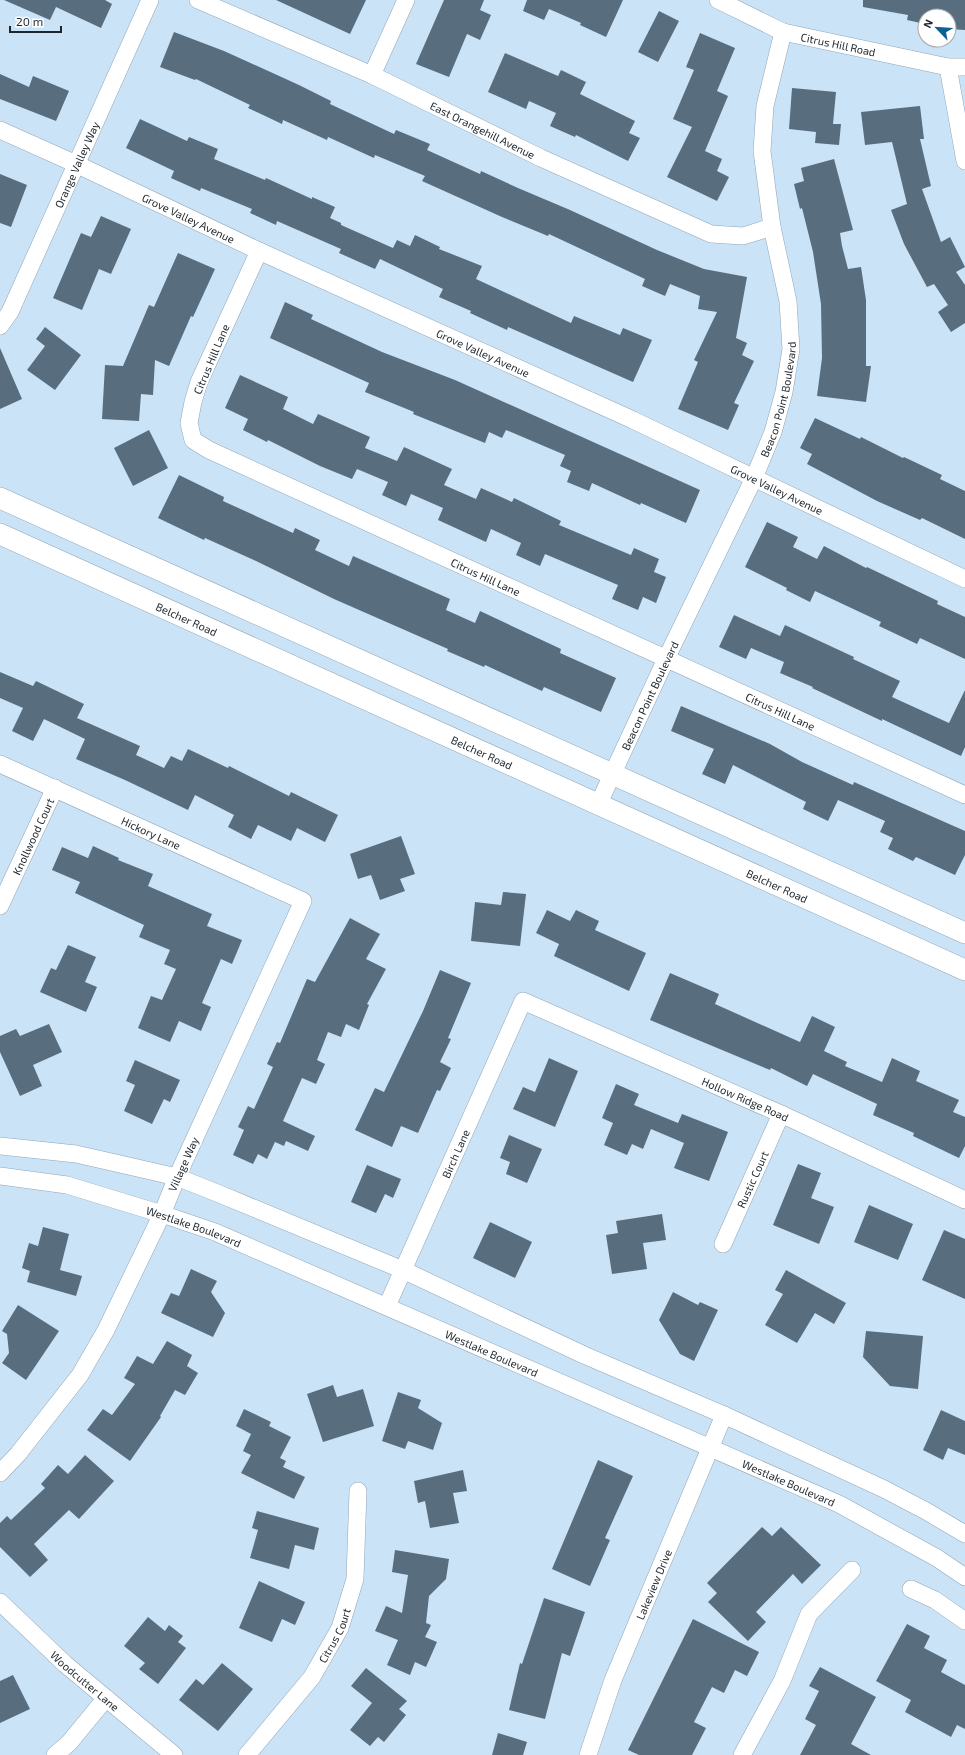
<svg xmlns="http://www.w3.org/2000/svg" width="965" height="1755" viewBox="0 0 965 1755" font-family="'Exo 2',sans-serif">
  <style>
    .building { fill: #586e7f }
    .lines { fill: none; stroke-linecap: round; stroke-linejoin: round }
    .minor-casing { stroke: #90a6b9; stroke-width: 18 }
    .major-casing { stroke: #90a6b9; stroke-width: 22 }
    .minor { stroke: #fff; stroke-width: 17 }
    .major { stroke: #fff; stroke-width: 21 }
    .labels { text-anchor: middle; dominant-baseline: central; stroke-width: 4; stroke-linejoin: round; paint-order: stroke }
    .street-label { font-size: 11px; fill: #1d262d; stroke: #fff }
  </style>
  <rect width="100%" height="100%" fill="#cbe3f7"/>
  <!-- building -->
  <path class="building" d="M 4,0 L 105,0 L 112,4 L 101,28 L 56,7 L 50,20 Z
    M 276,0 L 366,0 L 350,34 Z
    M 444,0 L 484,0 L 480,10 L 491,15 L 480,40 L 467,34 L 449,77 L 416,64 Z
    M 527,0 L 623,0 L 606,37 L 580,25 L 581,23 L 549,9 L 544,20 L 523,11 Z
    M 863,0 L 965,0 L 965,30 L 949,29 L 949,16 L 925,16 L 925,24 L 907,20 L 908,15 L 863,7 Z
    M 659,11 L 679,21 L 658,62 L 638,52 Z
    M 174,32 L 224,51 L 299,85 L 331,101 L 330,104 L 394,134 L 396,130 L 430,144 L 427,150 L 480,174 L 481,171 L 518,188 L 570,210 L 657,250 L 704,269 L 747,277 L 736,338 L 747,343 L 742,355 L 754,361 L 734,403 L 739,405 L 728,430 L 678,409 L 698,362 L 694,360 L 717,312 L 698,309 L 700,296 L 670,284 L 665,296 L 642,286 L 645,279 L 549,234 L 548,236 L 502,217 L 422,181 L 425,176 L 375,155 L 374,158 L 328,137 L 327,140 L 283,120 L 282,124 L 248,108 L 250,105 L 196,79 L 195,80 L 160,67 Z
    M 700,33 L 735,48 L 717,91 L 728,96 L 705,151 L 722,159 L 717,171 L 729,177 L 717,201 L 667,177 L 692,127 L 673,119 L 694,70 L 686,67 Z
    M 505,53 L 558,76 L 561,70 L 586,82 L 580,94 L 635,121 L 629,133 L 640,138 L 628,161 L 576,135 L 575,137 L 550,126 L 556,113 L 529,101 L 526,109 L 488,92 Z
    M 0,74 L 29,87 L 33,76 L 69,91 L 56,121 L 0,99 Z
    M 792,88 L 836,92 L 833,124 L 841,124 L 839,145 L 815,143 L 816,132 L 789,129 Z
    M 920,106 L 924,139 L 920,139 L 931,186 L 922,189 L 941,242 L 950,237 L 965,267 L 956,272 L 965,285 L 965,323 L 951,332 L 938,312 L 948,305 L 934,284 L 927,287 L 904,244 L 891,210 L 907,204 L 892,142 L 865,145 L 861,112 Z
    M 140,119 L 187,141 L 189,137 L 218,149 L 214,159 L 265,180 L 266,178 L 312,199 L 312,197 L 335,207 L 330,218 L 341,223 L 341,225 L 393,248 L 397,240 L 410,246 L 415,235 L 440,247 L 439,249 L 482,266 L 476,279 L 571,323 L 574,316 L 620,335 L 623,328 L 652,340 L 633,382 L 508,327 L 507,330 L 470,313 L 471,311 L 439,297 L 443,289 L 380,259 L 375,269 L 339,253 L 341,249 L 277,221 L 276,225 L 250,213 L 252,209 L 201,188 L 200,191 L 171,178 L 174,171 L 126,148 Z
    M 834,159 L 853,230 L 840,233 L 842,246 L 848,269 L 861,267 L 866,300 L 866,366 L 871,366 L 866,402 L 817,396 L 822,358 L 821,304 L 813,252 L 802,208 L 800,209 L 794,184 L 804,181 L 801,168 Z
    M 0,174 L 27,185 L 11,227 L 0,223 Z
    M 101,216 L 131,229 L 111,274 L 99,269 L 82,310 L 53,298 L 81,233 L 91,237 Z
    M 178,253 L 215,269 L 193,317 L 191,316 L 169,366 L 155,360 L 153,395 L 141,394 L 139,421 L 102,419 L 105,365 L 123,366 L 149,305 L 154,307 Z
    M 285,302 L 313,315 L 311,319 L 382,352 L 455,380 L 700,490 L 686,523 L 641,503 L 640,505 L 592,483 L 589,491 L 567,482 L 571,471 L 560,466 L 565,455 L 506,430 L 502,438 L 489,432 L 485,443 L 413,414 L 414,412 L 365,392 L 369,383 L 270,338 Z
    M 45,327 L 81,355 L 55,390 L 27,370 L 45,346 L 36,339 Z
    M 0,348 L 22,399 L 0,409 Z
    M 240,375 L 288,397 L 283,409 L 313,424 L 318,414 L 370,437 L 365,448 L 397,461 L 404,447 L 452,469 L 444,485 L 476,499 L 481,488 L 512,502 L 514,498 L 561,521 L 559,525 L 631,555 L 634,548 L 659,559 L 654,572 L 666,577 L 656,603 L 643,597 L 638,610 L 612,599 L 618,585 L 545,554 L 540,566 L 516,555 L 521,543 L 491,529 L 486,542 L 438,520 L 443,508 L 411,494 L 406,506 L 382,495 L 388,482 L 357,469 L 352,479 L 320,466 L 268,440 L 267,442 L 243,430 L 248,419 L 225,408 Z
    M 815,418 L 860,439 L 861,437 L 903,458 L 904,457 L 942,475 L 940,479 L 965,491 L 965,539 L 922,518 L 920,520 L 877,501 L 807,464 L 812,454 L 800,448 Z
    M 149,430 L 168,468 L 133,486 L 114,448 Z
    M 179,475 L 224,497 L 223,501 L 293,533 L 295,528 L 320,540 L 315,550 L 349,566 L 353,556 L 450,599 L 446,610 L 475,623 L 480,611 L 561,649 L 560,653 L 616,678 L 601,712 L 544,687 L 542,691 L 485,665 L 484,667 L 447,651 L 448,649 L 334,599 L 256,561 L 205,538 L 204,540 L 158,518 Z
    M 767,522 L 798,537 L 793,547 L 817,559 L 824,546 L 866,568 L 867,567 L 938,601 L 937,604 L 965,617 L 965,659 L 920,638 L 917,644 L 879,626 L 881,622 L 815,591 L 810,602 L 786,590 L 787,588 L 745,567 Z
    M 734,615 L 780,636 L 785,625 L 854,657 L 853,659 L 900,681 L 892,697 L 949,723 L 965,690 L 965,747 L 961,756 L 882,719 L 882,721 L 812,688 L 813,687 L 780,673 L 784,662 L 751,648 L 746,659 L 719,647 Z
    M 0,672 L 33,686 L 36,681 L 84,704 L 77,718 L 140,746 L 136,755 L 164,768 L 171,756 L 182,761 L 188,749 L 228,768 L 229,766 L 289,796 L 291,792 L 338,815 L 325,842 L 297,828 L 291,841 L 258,825 L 251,839 L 228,827 L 234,815 L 195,795 L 188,810 L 125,780 L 76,759 L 85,739 L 44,719 L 33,741 L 12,731 L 23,708 L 0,698 Z
    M 681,706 L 770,744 L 802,762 L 853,785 L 854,782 L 965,831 L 965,855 L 955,875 L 916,857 L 913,861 L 888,849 L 893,838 L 880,832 L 885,821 L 838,800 L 828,821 L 803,809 L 806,802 L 733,765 L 725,784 L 702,774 L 714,749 L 671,731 Z
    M 401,836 L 415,874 L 400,879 L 405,891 L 380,900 L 371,875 L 358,879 L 350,854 Z
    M 93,846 L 119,858 L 118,860 L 153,874 L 148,886 L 212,914 L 207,926 L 242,940 L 232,964 L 221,959 L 202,1003 L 211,1007 L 201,1031 L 179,1021 L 170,1042 L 138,1028 L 151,996 L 162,1000 L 176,969 L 164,964 L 170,950 L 139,937 L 144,925 L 75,893 L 80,882 L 52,870 L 62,847 L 88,858 Z
    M 503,892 L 526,894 L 520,946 L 471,941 L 475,902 L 501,905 Z
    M 547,910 L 570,921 L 576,910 L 599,921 L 595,930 L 646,953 L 629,991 L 554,956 L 559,944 L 536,933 Z
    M 350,918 L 380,934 L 366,959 L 386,969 L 367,1004 L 369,1005 L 359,1030 L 346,1024 L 341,1037 L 328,1032 L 317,1060 L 325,1064 L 316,1084 L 302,1078 L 283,1121 L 315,1136 L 308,1151 L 286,1141 L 284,1146 L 275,1142 L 267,1159 L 258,1154 L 253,1164 L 233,1155 L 244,1130 L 238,1127 L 248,1106 L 254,1109 L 273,1067 L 267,1064 L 277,1042 L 280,1043 L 307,979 L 315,982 Z
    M 68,945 L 96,957 L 85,982 L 97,987 L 86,1012 L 40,992 L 51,968 L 56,970 Z
    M 440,970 L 471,983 L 448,1038 L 451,1039 L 440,1062 L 451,1068 L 440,1091 L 437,1090 L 418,1133 L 401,1126 L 392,1147 L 355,1130 L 375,1088 L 384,1092 L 423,1011 Z
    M 670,973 L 719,994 L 715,1004 L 800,1042 L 812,1016 L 835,1027 L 824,1051 L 847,1062 L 845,1066 L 882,1082 L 892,1058 L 920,1071 L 916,1081 L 959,1100 L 953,1112 L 965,1117 L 965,1146 L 959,1158 L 913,1136 L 914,1133 L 873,1115 L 877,1104 L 813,1074 L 807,1086 L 771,1068 L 770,1070 L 650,1020 Z
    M 49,1024 L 62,1052 L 33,1065 L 42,1086 L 20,1096 L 0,1052 L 0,1036 L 16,1029 L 20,1036 Z
    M 549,1058 L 578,1071 L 555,1127 L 513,1109 L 523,1087 L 535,1092 Z
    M 135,1060 L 180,1080 L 170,1102 L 164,1099 L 152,1124 L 124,1111 L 135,1085 L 126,1081 Z
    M 616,1084 L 639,1094 L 634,1105 L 678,1123 L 682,1114 L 728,1132 L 709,1181 L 674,1168 L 684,1143 L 651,1129 L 643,1149 L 632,1144 L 627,1155 L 604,1145 L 613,1123 L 602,1118 Z
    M 509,1135 L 542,1149 L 527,1183 L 506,1174 L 510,1162 L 500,1158 Z
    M 798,1164 L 821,1173 L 811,1198 L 834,1207 L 819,1244 L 773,1225 Z
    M 367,1165 L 401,1179 L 393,1198 L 385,1194 L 376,1213 L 351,1202 Z
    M 869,1205 L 913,1224 L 898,1260 L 854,1242 Z
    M 662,1214 L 666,1240 L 643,1243 L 647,1269 L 612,1274 L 606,1235 L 618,1233 L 616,1221 Z
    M 490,1222 L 532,1242 L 515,1278 L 473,1258 Z
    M 43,1227 L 69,1234 L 60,1270 L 82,1276 L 76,1296 L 27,1282 L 30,1271 L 22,1268 L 29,1243 L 38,1246 Z
    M 944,1230 L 965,1239 L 965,1299 L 922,1280 Z
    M 191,1269 L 217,1281 L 211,1292 L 225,1313 L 213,1337 L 161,1313 L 171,1293 L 179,1296 Z
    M 786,1270 L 846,1303 L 834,1324 L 815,1313 L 797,1343 L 765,1325 L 783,1294 L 775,1290 Z
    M 673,1292 L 698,1305 L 700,1302 L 718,1310 L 694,1361 L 680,1354 L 659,1320 Z
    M 18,1305 L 59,1331 L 26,1380 L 2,1363 L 9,1353 L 7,1334 L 2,1331 Z
    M 866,1331 L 923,1336 L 918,1389 L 890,1386 L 863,1357 Z
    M 167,1341 L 192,1355 L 187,1366 L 198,1373 L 185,1395 L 175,1390 L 160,1416 L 161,1417 L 130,1461 L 87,1430 L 103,1409 L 112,1415 L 135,1384 L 124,1378 L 137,1356 L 153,1364 Z
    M 333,1385 L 337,1397 L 363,1389 L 374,1426 L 323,1442 L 307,1394 Z
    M 398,1392 L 421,1400 L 418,1408 L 442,1423 L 433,1450 L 408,1441 L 405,1449 L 382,1441 Z
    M 244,1409 L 271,1422 L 269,1426 L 291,1437 L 280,1458 L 286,1461 L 283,1467 L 305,1477 L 294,1499 L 241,1473 L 251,1455 L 243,1451 L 251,1434 L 236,1426 Z
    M 941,1410 L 965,1421 L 965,1455 L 948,1448 L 943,1460 L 923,1450 Z
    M 85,1455 L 114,1481 L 79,1519 L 69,1510 L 34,1544 L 48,1560 L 30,1577 L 0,1547 L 0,1523 L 7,1516 L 11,1520 L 45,1488 L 41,1484 L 58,1465 L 68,1474 Z
    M 598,1460 L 633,1476 L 605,1538 L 610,1540 L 590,1586 L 552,1569 Z
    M 463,1470 L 467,1491 L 453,1493 L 459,1523 L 430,1528 L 425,1501 L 418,1503 L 414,1481 Z
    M 257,1511 L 319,1528 L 314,1550 L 295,1545 L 289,1569 L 250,1558 L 258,1530 L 252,1528 Z
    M 762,1527 L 772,1536 L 781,1527 L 821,1565 L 802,1584 L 793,1574 L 756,1612 L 766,1622 L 748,1641 L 708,1602 L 717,1593 L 707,1583 Z
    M 395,1550 L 449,1559 L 446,1579 L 429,1596 L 426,1623 L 431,1625 L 425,1637 L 437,1642 L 426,1667 L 415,1662 L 410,1675 L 387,1665 L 398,1640 L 375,1631 L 386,1606 L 402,1613 L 408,1575 L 392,1572 Z
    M 259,1581 L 305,1602 L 295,1625 L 282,1619 L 272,1642 L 239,1628 Z
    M 544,1598 L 585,1612 L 570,1656 L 562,1653 L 545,1719 L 509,1710 L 520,1663 L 522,1664 Z
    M 148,1617 L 165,1631 L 169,1625 L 183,1636 L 178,1642 L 186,1648 L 158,1684 L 139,1669 L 145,1663 L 124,1646 Z
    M 693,1619 L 759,1652 L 747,1676 L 735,1670 L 724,1693 L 712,1687 L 694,1722 L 706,1728 L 692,1755 L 639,1755 L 628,1750 Z
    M 907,1624 L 930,1636 L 924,1648 L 947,1660 L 941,1672 L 965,1685 L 965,1729 L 957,1725 L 951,1737 L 905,1712 L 911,1700 L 876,1681 Z
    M 222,1663 L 253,1689 L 218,1731 L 179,1700 L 196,1679 L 203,1685 Z
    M 820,1667 L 876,1697 L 851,1744 L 871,1755 L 800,1755 L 816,1725 L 805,1719 L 819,1691 L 809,1686 Z
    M 366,1668 L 407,1701 L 399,1709 L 406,1715 L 384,1742 L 378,1737 L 370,1746 L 350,1730 L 372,1703 L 351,1686 Z
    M 13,1675 L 30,1709 L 0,1723 L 0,1681 Z
    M 498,1733 L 527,1742 L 523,1755 L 492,1755 Z"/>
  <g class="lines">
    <!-- minor casing -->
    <g class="minor-casing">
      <g id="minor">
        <path id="s1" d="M 198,0 L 372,75 L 541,158 L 711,234 L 743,236 L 772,227"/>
        <path id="s2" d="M 718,0 L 783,32 L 948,67 L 965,67"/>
        <path d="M 948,67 L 965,161"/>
        <path d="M 372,75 L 406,0"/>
        <path id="s3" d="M 0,130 L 76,164 L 259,251 L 633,420 L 965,579"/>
        <path id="s4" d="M 259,251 L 199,382 L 193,402 L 189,423 L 193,440 L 209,450 L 965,795"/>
        <path id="s5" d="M 0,326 L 10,312 L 150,0"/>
        <path id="s6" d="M 0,764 L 303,901 L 177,1177 L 162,1214 L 106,1330 L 80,1375 L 18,1454 L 0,1473"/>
        <path id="s7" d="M 598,805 L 666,659 L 754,478 L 773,432 L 784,392 L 791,349 L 788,301 L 772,227 L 762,151 L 765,106 L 783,32"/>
        <path id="s8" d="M 0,906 L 55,788"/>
        <path d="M 0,1146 L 76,1154 L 177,1177 L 222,1195 L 403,1270 L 584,1355 L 724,1415 L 884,1489 L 926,1511 L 965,1534"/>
        <path id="s9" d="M 0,1176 L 67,1185 L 162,1214 L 215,1232 L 839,1504 L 937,1558 L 965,1577"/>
        <path id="s10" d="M 723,1244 L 781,1114"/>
        <path id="s11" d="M 387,1306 L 523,1001 L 781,1114 L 965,1200"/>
        <path d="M 911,1589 L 935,1600 L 965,1621"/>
        <path id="s12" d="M 0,1602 L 65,1664 L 174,1755"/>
        <path d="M 55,1755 L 69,1743 L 106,1698"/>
        <path id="s13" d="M 247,1755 L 312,1677 L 340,1628 L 355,1579 L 358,1491"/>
        <path id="s14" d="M 588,1755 L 613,1680 L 724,1415"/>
        <path d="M 742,1755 L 782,1681 L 809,1614 L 852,1570"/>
      </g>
    </g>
    <!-- major casing -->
    <g class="major-casing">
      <g id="major">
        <path d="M 0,498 L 965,933"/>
        <path id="s15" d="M 0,534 L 965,970"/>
      </g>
    </g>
    <!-- minor -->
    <use href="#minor" class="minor"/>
    <!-- major -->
    <use href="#major" class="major"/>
  </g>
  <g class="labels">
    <!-- street labels -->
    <g class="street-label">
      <text stroke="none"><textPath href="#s2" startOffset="129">Citrus Hill Road</textPath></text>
      <text stroke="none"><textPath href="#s1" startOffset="313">East Orangehill Avenue</textPath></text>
      <text stroke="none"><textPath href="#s5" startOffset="179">Orange Valley Way</textPath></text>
      <text stroke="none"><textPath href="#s3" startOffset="208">Grove Valley Avenue</textPath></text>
      <text stroke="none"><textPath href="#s3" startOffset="532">Grove Valley Avenue</textPath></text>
      <text transform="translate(211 359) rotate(-67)">Citrus Hill Lane</text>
      <text stroke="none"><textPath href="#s7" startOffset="445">Beacon Point Boulevard</textPath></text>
      <text stroke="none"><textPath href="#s3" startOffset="856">Grove Valley Avenue</textPath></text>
      <text stroke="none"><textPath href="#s4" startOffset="527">Citrus Hill Lane</textPath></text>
      <text stroke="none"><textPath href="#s15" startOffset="205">Belcher Road</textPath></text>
      <text stroke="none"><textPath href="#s7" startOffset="121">Beacon Point Boulevard</textPath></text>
      <text stroke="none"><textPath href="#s4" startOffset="851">Citrus Hill Lane</textPath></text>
      <text stroke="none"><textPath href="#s15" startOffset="529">Belcher Road</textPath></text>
      <text stroke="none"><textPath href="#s6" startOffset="166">Hickory Lane</textPath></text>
      <text stroke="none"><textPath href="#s8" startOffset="77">Knollwood Court</textPath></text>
      <text stroke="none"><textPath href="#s15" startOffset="853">Belcher Road</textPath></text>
      <text stroke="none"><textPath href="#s11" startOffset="577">Hollow Ridge Road</textPath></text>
      <text stroke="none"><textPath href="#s11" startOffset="167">Birch Lane</textPath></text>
      <text transform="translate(183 1164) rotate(-66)">Village Way</text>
      <text stroke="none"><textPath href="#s10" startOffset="71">Rustic Court</textPath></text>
      <text stroke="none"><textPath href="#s9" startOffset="201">Westlake Boulevard</textPath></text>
      <text stroke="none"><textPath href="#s9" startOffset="525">Westlake Boulevard</textPath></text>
      <text stroke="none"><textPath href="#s9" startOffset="849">Westlake Boulevard</textPath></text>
      <text stroke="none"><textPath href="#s14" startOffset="183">Lakeview Drive</textPath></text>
      <text stroke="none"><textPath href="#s13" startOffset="149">Citrus Court</textPath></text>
      <text stroke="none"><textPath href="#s12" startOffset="116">Woodcutter Lane</textPath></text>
    </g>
  </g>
  <!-- north arrow -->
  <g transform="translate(937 28) rotate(295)"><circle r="19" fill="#ffffff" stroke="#a5a8ab"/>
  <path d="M0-3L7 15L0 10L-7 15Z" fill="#0c6091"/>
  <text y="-6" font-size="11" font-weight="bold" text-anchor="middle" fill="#1d262d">N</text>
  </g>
  <!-- scale -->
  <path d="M10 26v6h51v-6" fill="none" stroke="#1d262d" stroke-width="2"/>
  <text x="16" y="26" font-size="12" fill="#1d262d" stroke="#ffffff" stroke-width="3" paint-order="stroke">20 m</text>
</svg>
